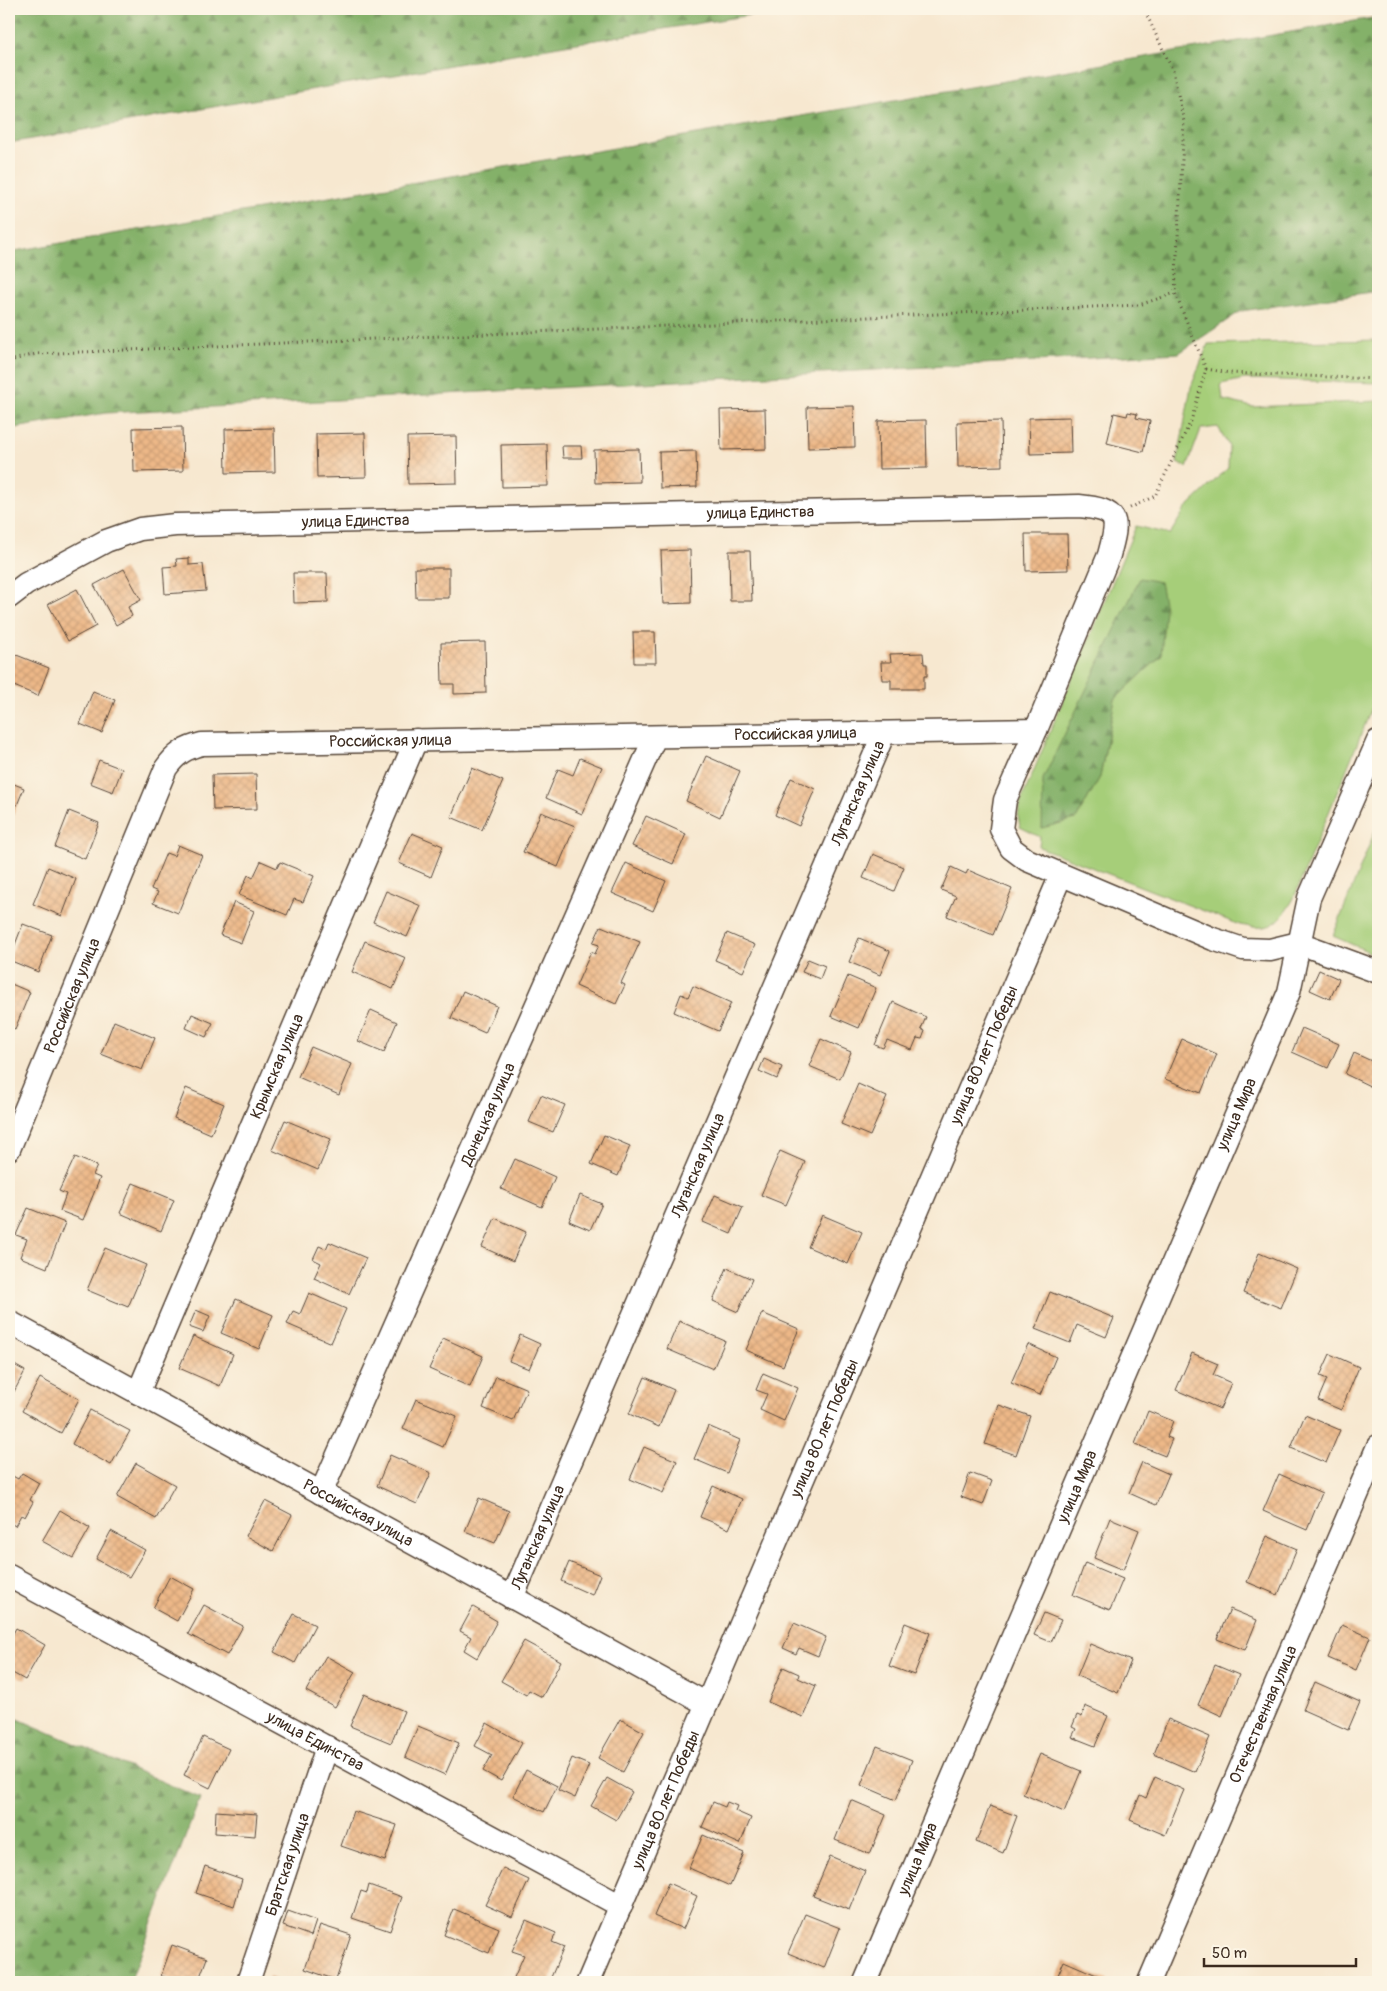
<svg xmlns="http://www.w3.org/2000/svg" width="1387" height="1991" viewBox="0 0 1387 1991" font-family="Pangolin,sans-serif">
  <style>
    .green { fill: #a6ce79; stroke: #707c4c; fill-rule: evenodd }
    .forest { fill: url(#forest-firs); stroke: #606e44 }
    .building { fill: url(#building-cross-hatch) }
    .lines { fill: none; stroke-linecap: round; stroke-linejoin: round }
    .minor-casing { stroke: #574639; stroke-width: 25 }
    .path { stroke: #574639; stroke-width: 3; stroke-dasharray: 1 4; stroke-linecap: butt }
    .minor { stroke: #fff; stroke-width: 22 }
    .labels { text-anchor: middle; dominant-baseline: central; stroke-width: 5; stroke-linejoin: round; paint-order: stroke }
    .street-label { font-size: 16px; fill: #3b2a1e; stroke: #fcf5e5 }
  </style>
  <defs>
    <pattern id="forest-firs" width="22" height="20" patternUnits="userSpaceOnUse" patternTransform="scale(1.25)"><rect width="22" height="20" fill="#84b169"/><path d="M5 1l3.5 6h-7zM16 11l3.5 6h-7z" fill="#6d9056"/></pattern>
    <pattern id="building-cross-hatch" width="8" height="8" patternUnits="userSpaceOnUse" patternTransform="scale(1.25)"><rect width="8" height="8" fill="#edb888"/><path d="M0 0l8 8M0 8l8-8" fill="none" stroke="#cc9e75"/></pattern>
  </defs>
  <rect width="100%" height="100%" fill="#fcf5e5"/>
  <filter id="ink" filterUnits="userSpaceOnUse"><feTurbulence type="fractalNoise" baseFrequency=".02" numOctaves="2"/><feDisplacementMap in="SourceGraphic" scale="10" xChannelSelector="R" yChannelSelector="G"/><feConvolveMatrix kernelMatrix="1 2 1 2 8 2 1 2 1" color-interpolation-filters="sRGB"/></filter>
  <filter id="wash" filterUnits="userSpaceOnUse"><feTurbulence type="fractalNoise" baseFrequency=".0096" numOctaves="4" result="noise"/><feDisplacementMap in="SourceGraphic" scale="20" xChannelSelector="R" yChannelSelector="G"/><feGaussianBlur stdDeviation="1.12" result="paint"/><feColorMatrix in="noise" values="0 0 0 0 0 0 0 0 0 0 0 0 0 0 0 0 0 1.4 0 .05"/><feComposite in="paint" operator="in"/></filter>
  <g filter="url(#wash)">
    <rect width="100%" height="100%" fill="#f7e8d0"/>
    <!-- green -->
    <path class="green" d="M 1378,340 L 1378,383 L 1245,379 L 1221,384 L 1223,400 L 1253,407 L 1378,401 L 1378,693 L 1293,900 C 1277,926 1271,931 1240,925 L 1039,847 L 1040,837 L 1020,827 L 1018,816 L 1021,801 L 1136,526 L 1170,534 L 1186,508 L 1228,468 L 1229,446 L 1218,427 L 1201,429 L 1187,467 L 1177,463 L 1191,387 L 1208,344 ZM 1140,579 L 1161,656 L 1115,699 L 1100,777 L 1076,819 Z
      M 1378,823 L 1378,956 L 1333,936 Z"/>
    <!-- forest -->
    <path class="forest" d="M 9,9 L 787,9 L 559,46 L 9,143 Z
      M 1378,17 L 1378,291 L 1241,311 L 1179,353 L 106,413 L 9,429 L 9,252 Z
      M 1140,578 L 1160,582 L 1165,608 L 1161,656 L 1115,699 L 1100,777 L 1076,819 L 1042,828 L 1043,779 Z
      M 9,1715 L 200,1798 L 130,1982 L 9,1982 Z"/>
    <g id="blocks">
      <!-- building -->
      <path class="building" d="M 854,406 L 855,447 L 808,448 L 807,407 Z
        M 765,409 L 766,449 L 721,450 L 720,410 Z
        M 1128,412 L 1137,414 L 1136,418 L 1150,421 L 1143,452 L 1107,443 L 1114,413 L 1127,416 Z
        M 1070,417 L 1071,453 L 1030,454 L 1029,418 Z
        M 926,420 L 927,468 L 879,469 L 878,421 Z
        M 1001,421 L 1002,466 L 958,467 L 957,422 Z
        M 182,427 L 183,471 L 134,472 L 133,428 Z
        M 274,428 L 275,472 L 226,473 L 225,429 Z
        M 365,433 L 366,477 L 317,478 L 316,434 Z
        M 456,436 L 457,483 L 408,484 L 407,437 Z
        M 547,444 L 548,486 L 502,487 L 501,445 Z
        M 562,446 L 581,446 L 582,458 L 563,458 Z
        M 639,449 L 640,482 L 595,483 L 594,450 Z
        M 696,451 L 697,487 L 660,488 L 659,452 Z
        M 1025,534 L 1067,534 L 1068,570 L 1026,571 Z
        M 690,550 L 691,603 L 663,604 L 661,551 Z
        M 729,551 L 750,551 L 752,601 L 730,601 Z
        M 189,558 L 189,565 L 203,564 L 206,591 L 165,594 L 163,567 L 177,566 L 176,559 Z
        M 415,568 L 449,568 L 449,598 L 416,598 Z
        M 124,569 L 141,600 L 128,607 L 132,616 L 116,625 L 94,585 Z
        M 293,573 L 327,573 L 328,602 L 294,603 Z
        M 77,589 L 96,626 L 68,641 L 48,604 Z
        M 633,632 L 655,632 L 656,663 L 634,663 Z
        M 485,642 L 486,693 L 454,694 L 454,684 L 442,684 L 441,643 Z
        M 923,653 L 924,664 L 927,664 L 927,676 L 924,676 L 924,689 L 891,689 L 891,680 L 882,680 L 881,662 L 891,662 L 890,654 Z
        M 14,654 L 49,668 L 38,696 L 9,684 L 9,665 Z
        M 93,691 L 115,700 L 102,733 L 80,724 Z
        M 706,756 L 740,771 L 720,817 L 686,801 Z
        M 580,758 L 602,767 L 582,814 L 546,798 L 558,769 L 573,775 Z
        M 99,760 L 122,769 L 113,792 L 90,783 Z
        M 472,768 L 503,781 L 482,830 L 451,817 Z
        M 256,774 L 257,809 L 213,810 L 212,775 Z
        M 791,778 L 815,789 L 799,826 L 775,815 Z
        M 9,782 L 24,788 L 11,820 L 9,819 Z
        M 69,811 L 99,823 L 85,859 L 55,847 Z
        M 541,812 L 575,826 L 558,867 L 523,852 Z
        M 646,816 L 686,834 L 673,864 L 632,846 Z
        M 412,833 L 443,846 L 431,877 L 399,863 Z
        M 178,845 L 202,855 L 178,913 L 153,903 L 158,892 L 151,889 L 166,853 L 174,856 Z
        M 873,854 L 904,867 L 894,891 L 863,878 Z
        M 261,861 L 277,868 L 280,862 L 314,876 L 303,902 L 294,899 L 287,915 L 239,895 L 248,875 L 253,878 Z
        M 626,863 L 666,881 L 653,911 L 612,893 Z
        M 48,867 L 76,879 L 62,916 L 33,904 Z
        M 951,867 L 966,874 L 968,870 L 1012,889 L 993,935 L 947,916 L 956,896 L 941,890 Z
        M 386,891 L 421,906 L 407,937 L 373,922 Z
        M 234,902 L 254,911 L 241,943 L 220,935 Z
        M 23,924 L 52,935 L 38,972 L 9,960 Z
        M 601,926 L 640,942 L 621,983 L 625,985 L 616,1004 L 576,986 L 591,952 L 595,954 L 599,945 L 593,943 Z
        M 727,933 L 755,945 L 743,972 L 715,960 Z
        M 859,938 L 890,951 L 880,975 L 849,962 Z
        M 365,941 L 406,958 L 393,989 L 352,972 Z
        M 808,959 L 825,966 L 820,979 L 802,972 Z
        M 1319,970 L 1339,979 L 1330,999 L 1310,990 Z
        M 848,976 L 876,988 L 859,1028 L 831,1016 Z
        M 9,983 L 30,992 L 15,1029 L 9,1026 Z
        M 693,986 L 731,1003 L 718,1031 L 674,1012 L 681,994 L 688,997 Z
        M 463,991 L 497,1006 L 485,1033 L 451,1018 Z
        M 893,1002 L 926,1017 L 921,1029 L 925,1031 L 922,1039 L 917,1038 L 912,1050 L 887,1040 L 883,1048 L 875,1045 Z
        M 371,1010 L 397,1022 L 384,1052 L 358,1041 Z
        M 192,1014 L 213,1023 L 206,1037 L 186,1028 Z
        M 114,1021 L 155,1038 L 142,1070 L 101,1054 Z
        M 1302,1028 L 1339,1044 L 1328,1068 L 1292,1052 Z
        M 821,1039 L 851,1052 L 840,1079 L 809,1066 Z
        M 1182,1039 L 1217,1054 L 1201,1093 L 1165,1079 Z
        M 311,1047 L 352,1064 L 339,1095 L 298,1077 Z
        M 1354,1053 L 1378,1064 L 1378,1090 L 1345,1074 Z
        M 764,1059 L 782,1067 L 777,1079 L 759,1071 Z
        M 858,1084 L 887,1097 L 870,1136 L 841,1124 Z
        M 186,1088 L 224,1104 L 211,1134 L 174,1118 Z
        M 541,1095 L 565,1105 L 553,1132 L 529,1122 Z
        M 285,1120 L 331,1139 L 318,1170 L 272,1150 Z
        M 604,1135 L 630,1146 L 618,1176 L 591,1164 Z
        M 780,1151 L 805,1162 L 786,1205 L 761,1195 Z
        M 75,1157 L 97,1166 L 93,1175 L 100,1178 L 83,1220 L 60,1211 L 66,1194 L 59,1191 Z
        M 515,1159 L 555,1177 L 542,1207 L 501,1189 Z
        M 133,1183 L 174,1200 L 161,1231 L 120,1213 Z
        M 580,1195 L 602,1204 L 590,1230 L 569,1221 Z
        M 715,1195 L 743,1207 L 731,1234 L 703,1222 Z
        M 28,1208 L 65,1223 L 47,1268 L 20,1257 L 27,1239 L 16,1235 Z
        M 822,1215 L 862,1232 L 848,1264 L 808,1247 Z
        M 495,1218 L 526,1232 L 513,1261 L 482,1247 Z
        M 329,1242 L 366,1258 L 349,1294 L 314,1278 L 321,1263 L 313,1259 L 319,1246 L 326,1249 Z
        M 105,1248 L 146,1265 L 128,1307 L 87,1290 Z
        M 1259,1253 L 1297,1269 L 1281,1308 L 1243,1293 Z
        M 727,1268 L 752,1279 L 738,1312 L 713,1301 Z
        M 1050,1292 L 1114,1318 L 1106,1337 L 1077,1325 L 1070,1343 L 1035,1329 Z
        M 309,1293 L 346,1309 L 331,1343 L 287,1324 L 293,1311 L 300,1314 Z
        M 236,1299 L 273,1315 L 259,1349 L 221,1333 Z
        M 196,1310 L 210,1316 L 203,1332 L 189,1327 Z
        M 762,1313 L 799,1329 L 783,1366 L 746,1350 Z
        M 679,1321 L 725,1341 L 713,1369 L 667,1349 Z
        M 520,1335 L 540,1344 L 529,1369 L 509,1361 Z
        M 193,1336 L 233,1354 L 220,1386 L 179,1368 Z
        M 443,1338 L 483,1356 L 470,1387 L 429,1369 Z
        M 1028,1344 L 1056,1357 L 1040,1395 L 1011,1383 Z
        M 1192,1353 L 1218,1364 L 1213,1375 L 1231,1383 L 1220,1409 L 1176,1390 Z
        M 1330,1354 L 1359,1367 L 1341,1410 L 1318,1400 L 1327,1379 L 1320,1376 Z
        M 9,1362 L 25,1371 L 9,1401 Z
        M 763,1373 L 798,1388 L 784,1421 L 760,1410 L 767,1394 L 756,1390 Z
        M 496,1376 L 527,1389 L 513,1421 L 483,1408 Z
        M 645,1377 L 674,1390 L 659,1427 L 629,1414 Z
        M 40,1378 L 79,1399 L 61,1433 L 22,1411 Z
        M 416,1399 L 457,1416 L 443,1447 L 403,1429 Z
        M 999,1405 L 1030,1416 L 1016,1455 L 985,1444 Z
        M 90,1410 L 130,1431 L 111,1465 L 72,1444 Z
        M 1148,1411 L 1173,1421 L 1167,1437 L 1172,1439 L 1165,1456 L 1135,1444 Z
        M 1305,1415 L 1340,1430 L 1326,1463 L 1291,1448 Z
        M 708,1426 L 740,1440 L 727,1473 L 694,1459 Z
        M 644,1447 L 677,1461 L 663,1493 L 630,1479 Z
        M 390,1455 L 431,1473 L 417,1504 L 377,1486 Z
        M 1142,1462 L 1169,1474 L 1156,1505 L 1129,1493 Z
        M 136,1463 L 175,1485 L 156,1519 L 117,1497 Z
        M 22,1473 L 39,1483 L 30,1500 L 33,1502 L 25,1517 L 21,1515 L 15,1526 L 9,1522 L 9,1474 L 18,1479 Z
        M 970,1473 L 992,1481 L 983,1505 L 961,1497 Z
        M 1279,1474 L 1322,1493 L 1307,1530 L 1263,1511 Z
        M 713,1486 L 742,1499 L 729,1529 L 700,1517 Z
        M 479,1498 L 509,1511 L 495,1543 L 465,1531 Z
        M 265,1501 L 292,1515 L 273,1551 L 246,1536 Z
        M 60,1510 L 90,1528 L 73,1558 L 42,1541 Z
        M 1110,1518 L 1139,1530 L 1123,1570 L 1094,1558 Z
        M 111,1531 L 145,1550 L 129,1577 L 96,1559 Z
        M 1267,1536 L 1297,1549 L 1278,1595 L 1247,1582 Z
        M 569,1562 L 600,1575 L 592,1595 L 561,1581 Z
        M 1085,1563 L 1123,1579 L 1110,1610 L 1073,1595 Z
        M 170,1576 L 194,1589 L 177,1621 L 153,1608 Z
        M 204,1605 L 243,1626 L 227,1655 L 188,1634 Z
        M 473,1607 L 497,1621 L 477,1658 L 464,1650 L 471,1637 L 460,1631 Z
        M 1230,1609 L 1257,1620 L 1245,1650 L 1217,1639 Z
        M 1044,1613 L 1061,1620 L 1051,1642 L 1034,1635 Z
        M 294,1614 L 315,1625 L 295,1663 L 274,1652 Z
        M 794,1623 L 826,1637 L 818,1656 L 799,1648 L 796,1654 L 783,1648 Z
        M 905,1623 L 930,1633 L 914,1675 L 889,1666 Z
        M 1342,1625 L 1370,1637 L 1356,1670 L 1328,1658 Z
        M 16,1628 L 45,1645 L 25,1680 L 9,1671 L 9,1641 Z
        M 524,1641 L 561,1661 L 542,1697 L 529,1690 L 526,1695 L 501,1681 Z
        M 1090,1644 L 1131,1661 L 1118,1693 L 1077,1676 Z
        M 326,1656 L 355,1672 L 335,1707 L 306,1691 Z
        M 1215,1665 L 1239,1675 L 1222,1716 L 1198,1705 Z
        M 783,1667 L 799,1674 L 798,1678 L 816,1686 L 803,1717 L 768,1702 Z
        M 1315,1682 L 1360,1702 L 1348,1730 L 1303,1710 Z
        M 364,1694 L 404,1711 L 391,1743 L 350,1726 Z
        M 1085,1706 L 1108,1716 L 1095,1746 L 1072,1737 L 1076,1729 L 1072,1727 L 1077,1715 L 1082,1717 Z
        M 620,1719 L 644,1732 L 623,1772 L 598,1758 Z
        M 1168,1719 L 1210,1737 L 1195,1772 L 1154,1754 Z
        M 487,1723 L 522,1743 L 501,1781 L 483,1771 L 492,1755 L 475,1746 Z
        M 418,1726 L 459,1743 L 445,1775 L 405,1757 Z
        M 203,1737 L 229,1749 L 210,1788 L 184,1775 Z
        M 877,1746 L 912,1760 L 896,1800 L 861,1785 Z
        M 1040,1754 L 1081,1771 L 1064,1812 L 1023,1794 Z
        M 572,1758 L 589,1765 L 575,1798 L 558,1790 Z
        M 526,1770 L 557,1786 L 544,1812 L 513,1796 Z
        M 1155,1777 L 1184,1790 L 1165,1835 L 1130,1820 L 1140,1795 L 1146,1798 Z
        M 607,1778 L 632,1792 L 616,1820 L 591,1806 Z
        M 851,1800 L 886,1815 L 870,1854 L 835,1840 Z
        M 713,1802 L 725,1807 L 727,1802 L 737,1806 L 735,1811 L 751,1818 L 740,1844 L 702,1827 Z
        M 990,1806 L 1017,1816 L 1003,1853 L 976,1842 Z
        M 216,1811 L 257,1814 L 255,1836 L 215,1833 Z
        M 353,1811 L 397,1825 L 385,1861 L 341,1846 Z
        M 703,1835 L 744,1853 L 730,1886 L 689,1868 Z
        M 830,1856 L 865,1871 L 849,1910 L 813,1896 Z
        M 205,1866 L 242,1879 L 234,1906 L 196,1893 Z
        M 503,1868 L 529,1880 L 512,1917 L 485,1905 Z
        M 668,1883 L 697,1896 L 683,1929 L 654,1916 Z
        M 369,1885 L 402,1897 L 390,1931 L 352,1918 L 361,1891 L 367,1893 Z
        M 454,1909 L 499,1928 L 489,1953 L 444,1935 Z
        M 288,1911 L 316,1921 L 311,1936 L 283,1926 Z
        M 805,1914 L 840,1928 L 824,1968 L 788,1953 Z
        M 526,1920 L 556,1933 L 552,1942 L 564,1947 L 549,1982 L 512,1982 L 524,1955 L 512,1951 Z
        M 320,1925 L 351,1935 L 336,1980 L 305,1969 Z
        M 172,1945 L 207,1958 L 198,1982 L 180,1982 L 161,1976 Z
        M 1064,1961 L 1108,1980 L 1107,1982 L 1055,1982 Z
        M 269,1977 L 283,1982 L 268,1982 Z
        M 759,1978 L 770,1982 L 757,1982 Z"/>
    </g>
  </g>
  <g filter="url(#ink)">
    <use href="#blocks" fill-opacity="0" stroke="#574639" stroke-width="1"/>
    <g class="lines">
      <!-- minor casing -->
      <g class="minor-casing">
        <g id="minor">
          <path id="s1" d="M 9,597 L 26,584 L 106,541 L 140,529 L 175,525 L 1079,506 C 1120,510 1119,519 1109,555 L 1036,730 L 1005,800 L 1001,829 L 1011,848 L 1027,860 L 1213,939 L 1243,949 L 1270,950 L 1299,943 L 1378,972"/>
          <path id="s2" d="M 9,1149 L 166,768 C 176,754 185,748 202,744 L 1036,730"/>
          <path id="s3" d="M 9,1322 L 707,1704"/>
          <path id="s4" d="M 138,1393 L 416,740"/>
          <path id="s5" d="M 321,1493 L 655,737"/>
          <path id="s6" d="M 9,1576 L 621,1906"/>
          <path id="s7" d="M 512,1598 L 884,733"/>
          <path id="s8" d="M 248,1982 L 327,1747"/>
          <path id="s9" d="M 588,1982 L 1061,875"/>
          <path id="s10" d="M 865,1982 L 1289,992 L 1309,898 L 1378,741"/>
          <path id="s11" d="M 1149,1982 L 1378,1446"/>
        </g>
      </g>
      <!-- path -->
      <path class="path" d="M 9,361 L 36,354 L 1139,305 L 1175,293
        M 1206,369 L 1230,373 L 1378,379
        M 1130,508 L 1155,496 L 1191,421 L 1206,369 L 1175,293 L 1184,122 L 1173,71 L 1144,9"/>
      <!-- minor -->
      <use href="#minor" class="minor"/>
    </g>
  </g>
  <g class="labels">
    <!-- street labels -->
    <g class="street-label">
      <text stroke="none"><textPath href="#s1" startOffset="769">улица Единства</textPath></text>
      <text stroke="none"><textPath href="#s1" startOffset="364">улица Единства</textPath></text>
      <text stroke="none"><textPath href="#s2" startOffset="1050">Российская улица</textPath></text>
      <text stroke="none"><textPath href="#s2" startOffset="645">Российская улица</textPath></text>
      <text stroke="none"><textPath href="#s7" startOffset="876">Луганская улица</textPath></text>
      <text stroke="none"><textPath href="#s2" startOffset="166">Российская улица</textPath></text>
      <text stroke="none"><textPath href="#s9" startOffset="1008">улица 80 лет Победы</textPath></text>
      <text stroke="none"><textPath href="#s4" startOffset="355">Крымская улица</textPath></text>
      <text stroke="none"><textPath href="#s5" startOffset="414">Донецкая улица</textPath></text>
      <text stroke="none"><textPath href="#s10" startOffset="944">улица Мира</textPath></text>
      <text stroke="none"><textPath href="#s7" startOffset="471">Луганская улица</textPath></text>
      <text stroke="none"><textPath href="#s9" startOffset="602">улица 80 лет Победы</textPath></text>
      <text stroke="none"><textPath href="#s10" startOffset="539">улица Мира</textPath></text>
      <text stroke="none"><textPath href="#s3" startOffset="398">Российская улица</textPath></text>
      <text stroke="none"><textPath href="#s7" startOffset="66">Луганская улица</textPath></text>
      <text stroke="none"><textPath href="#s11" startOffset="291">Отечественная улица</textPath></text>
      <text stroke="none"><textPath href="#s6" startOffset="348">улица Единства</textPath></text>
      <text stroke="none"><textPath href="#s9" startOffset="198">улица 80 лет Победы</textPath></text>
      <text stroke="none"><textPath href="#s10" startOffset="134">улица Мира</textPath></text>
      <text stroke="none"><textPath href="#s8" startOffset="124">Братская улица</textPath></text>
    </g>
  </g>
  <!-- margin -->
  <rect width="1387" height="1991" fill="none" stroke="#fcf5e5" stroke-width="30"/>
  <!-- scale -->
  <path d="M1204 1958v8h152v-8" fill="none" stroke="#3b2a1e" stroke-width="2.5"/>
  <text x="1212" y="1958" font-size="15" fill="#3b2a1e" stroke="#fcf5e5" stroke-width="4" paint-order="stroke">50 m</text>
</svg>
